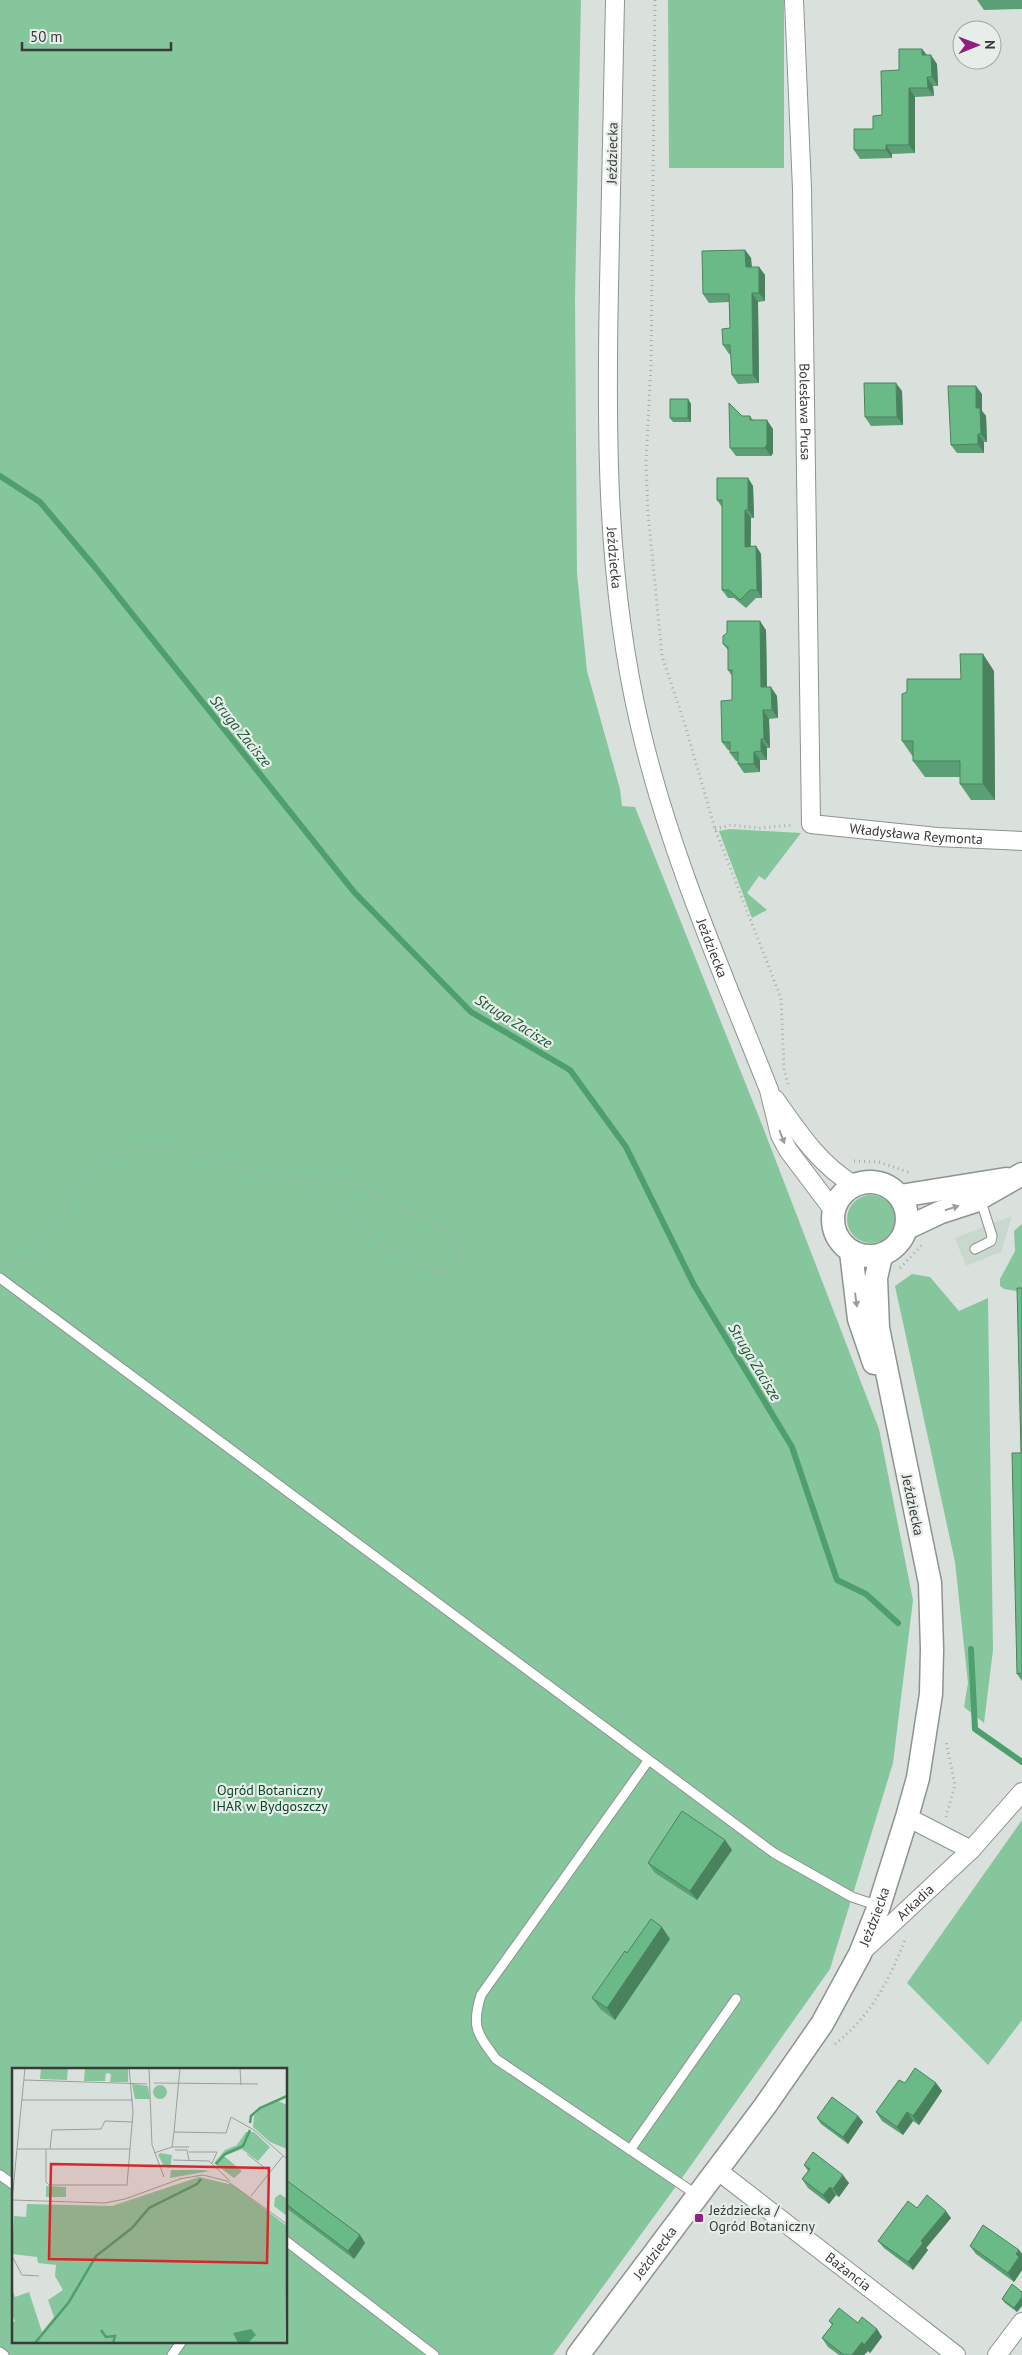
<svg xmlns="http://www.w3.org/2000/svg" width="1022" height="2355" viewBox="0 0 1022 2355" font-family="'PT Sans',sans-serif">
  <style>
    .built { fill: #c9d7cd }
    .green { fill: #86c69c; fill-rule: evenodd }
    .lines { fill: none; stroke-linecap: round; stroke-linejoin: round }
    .stream { stroke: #4f9f6e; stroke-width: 6 }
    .service-casing { stroke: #8d948f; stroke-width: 11 }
    .minor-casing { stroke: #8d948f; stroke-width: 20 }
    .tertiary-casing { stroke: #8d948f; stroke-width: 25 }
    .path { stroke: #a7ada9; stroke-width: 3; stroke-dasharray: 1 4; stroke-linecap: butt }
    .service { stroke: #fff; stroke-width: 9 }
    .minor { stroke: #fff; stroke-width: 18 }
    .tertiary { stroke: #fff; stroke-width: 22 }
    .wall { fill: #5ba074 }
    .shaded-wall { fill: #4a825e }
    .building { fill: #6aba87; stroke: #4a825e }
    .oneway { fill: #9c9d9c }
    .poi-dot { fill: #901f80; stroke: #e7eee9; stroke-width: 2 }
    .labels { text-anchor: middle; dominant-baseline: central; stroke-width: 4.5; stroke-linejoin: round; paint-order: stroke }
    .street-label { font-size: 14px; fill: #393b39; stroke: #e7eee9 }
    .park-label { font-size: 14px; fill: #094929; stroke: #e7eee9 }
    .poi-label { font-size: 14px; fill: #393b39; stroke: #e7eee9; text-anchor: start }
    .water-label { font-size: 15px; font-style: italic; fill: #1a5634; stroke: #e7eee9 }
    .inset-river { fill: none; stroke: #4f9f6e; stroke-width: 2.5 }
    .inset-road { fill: none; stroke: #9a9f9b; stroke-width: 1 }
    .view { fill: #d62828; fill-opacity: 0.15; stroke: #d62828; stroke-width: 2.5 }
    .inset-edge { fill: none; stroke: #393b39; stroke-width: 2.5 }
  </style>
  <rect width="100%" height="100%" fill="#dae1dc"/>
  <!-- built -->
  <path class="built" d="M 1012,1216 L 1001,1252 L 966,1266 L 955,1238 Z"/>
  <!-- green -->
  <path class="green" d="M 0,0 L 581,0 L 575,299 L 577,573 L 587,671 L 620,789 L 622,806 L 635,807 L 759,1117 L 879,1429 L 913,1600 L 893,1763 L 830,1969 L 677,2185 L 553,2355 L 0,2355 ZM 14,2069 L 286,2069 L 286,2341 L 14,2341 Z
    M 668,0 L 784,0 L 784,168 L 669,168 Z
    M 730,829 L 801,833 L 765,880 L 759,876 L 747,893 L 767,910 L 752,918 L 719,831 Z
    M847 1219a24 24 0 1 1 48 0a24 24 0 1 1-48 0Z
    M 1022,1224 L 1022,1292 L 1004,1289 L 1000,1286 L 1000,1279 L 1015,1251 L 1014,1231 Z
    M 912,1274 L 930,1277 L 959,1311 L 988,1298 L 993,1650 L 984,1723 L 964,1707 L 968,1683 L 955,1562 L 895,1286 Z
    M 1022,1820 L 1022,2020 L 988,2065 L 907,1983 Z"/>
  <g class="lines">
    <!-- stream -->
    <path class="stream" d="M 0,476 L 40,502 L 94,566 L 354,892 L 471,1012 L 570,1070 L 626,1147 L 694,1285 L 792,1447 L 837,1580 L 866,1594 L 898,1623
      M 971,1649 L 975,1729 L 1022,1762"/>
    <!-- service casing -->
    <g class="service-casing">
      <path id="service" d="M 975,1249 L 991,1241 L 992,1236 L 980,1198
        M 0,1278 L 774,1853 L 852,1897 L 879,1906
        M 648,1761 L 481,1995 C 471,2027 477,2033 496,2059 L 697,2195
        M 630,2150 L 736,1999
        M 0,2175 L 14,2185
        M 286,2241 L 434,2355
        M 0,2352 L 4,2355
        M 172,2355 L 182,2341"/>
    </g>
    <!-- minor casing -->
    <g class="minor-casing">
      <g id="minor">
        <path id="s1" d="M 615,0 C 613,95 611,191 609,286 C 606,435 606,581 640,726 C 669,852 722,971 769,1090 L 780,1135 L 788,1150 L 834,1211"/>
        <path id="s2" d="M 794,0 L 802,189 L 811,824 L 937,837 L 1022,841"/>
        <path d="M 775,1099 C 799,1133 819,1164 854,1185"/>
        <path d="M 907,1817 L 971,1850"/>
        <path id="s3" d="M 864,1950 L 971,1850 L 1022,1792"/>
        <path id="s4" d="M 717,2170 L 956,2355"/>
        <path d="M 997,2355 L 1022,2322"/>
      </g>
    </g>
    <!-- tertiary casing -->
    <g class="tertiary-casing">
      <g id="tertiary">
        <circle cx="870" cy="1219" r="37"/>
        <path d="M 900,1196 L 1006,1179"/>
        <path d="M 907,1228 L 941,1212 L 975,1201 L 1022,1174"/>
        <path d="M 851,1252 L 859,1319 L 874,1363"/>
        <path id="s5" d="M 578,2355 L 765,2106 L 822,2024 L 860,1954 L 879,1906 L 907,1817 L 918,1778 L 931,1694 L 932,1649 L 930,1583 L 878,1328 L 876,1278 L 881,1256"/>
      </g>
    </g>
    <!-- path -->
    <path class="path" d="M 655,0 L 651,364 L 646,464 L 648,513 L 662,656 L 685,725 L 715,829 L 781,998 L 784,1070 L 788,1084
      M 715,829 L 731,825 L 760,828 L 793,825
      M 854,1161 L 879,1162 L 911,1173
      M 6,1266 L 14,1265 L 35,1255 L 84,1176 L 116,1155 L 164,1145 L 265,1177 L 301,1180 L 326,1176 L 357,1185 L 463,1239 L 461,1261 L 449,1271 L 434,1271 L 388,1248 L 301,1180
      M 900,1268 L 922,1245
      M 946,1817 L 955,1785 L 946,1741
      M 835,2044 C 871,2016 890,1979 906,1937"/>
    <!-- service -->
    <use href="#service" class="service"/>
    <!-- minor -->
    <use href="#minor" class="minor"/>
    <!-- tertiary -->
    <use href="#tertiary" class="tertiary"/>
  </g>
  <!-- wall -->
  <path class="wall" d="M 977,0 L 1022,0 L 1022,9 L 984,10 Z
    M 922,49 L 927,55 L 937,64 L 938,86 L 933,86 L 934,96 L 915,97 L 915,153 L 892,154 L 892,158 L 860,159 L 854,150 L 873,129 L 882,115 L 899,70 Z
    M 745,250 L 751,258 L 752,267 L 759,267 L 765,275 L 765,301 L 758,302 L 759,383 L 738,384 L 732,375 L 731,354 L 729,354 L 723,345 L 730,328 L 729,302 L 709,303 L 703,294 Z
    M 902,391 L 903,425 L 871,426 L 865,417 Z
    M 982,394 L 982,411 L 986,416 L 987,442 L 984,442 L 984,453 L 957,453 L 951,445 Z
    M 688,399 L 691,404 L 691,422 L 673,422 L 670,418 Z
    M 742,416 L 750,416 L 753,420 L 773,429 L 773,453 L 771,456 L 736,456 L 730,448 Z
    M 748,478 L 753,486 L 754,518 L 751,518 L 751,547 L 756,546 L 761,554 L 762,598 L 756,598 L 746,608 L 734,598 L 728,598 L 722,590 L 722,507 L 717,500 Z
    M 766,630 L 767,687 L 777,696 L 778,718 L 769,719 L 770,748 L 767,748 L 767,760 L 760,760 L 760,772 L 744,773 L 738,764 L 738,761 L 736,761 L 730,753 L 730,750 L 728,750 L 722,742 L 732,700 L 732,676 L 728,670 L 728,650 L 723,644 Z
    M 994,671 L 995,800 L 971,800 L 960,784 L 960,777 L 925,777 L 913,761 L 913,757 L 902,741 L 907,692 Z
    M 1022,1288 L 1022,1681 L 1017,1674 L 1021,1453 Z
    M 725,1840 L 732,1850 L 697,1900 L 655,1873 L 648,1863 Z
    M 670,1939 L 615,2020 L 600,2009 L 592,1998 L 627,1953 Z
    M 905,2083 L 936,2083 L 942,2091 L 919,2125 L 913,2121 L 903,2135 L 882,2121 L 876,2112 Z
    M 858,2116 L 863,2122 L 848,2144 L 821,2124 L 817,2118 Z
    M 804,2165 L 849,2183 L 839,2197 L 836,2195 L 829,2204 L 808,2188 L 802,2179 L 808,2171 Z
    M 286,2180 L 360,2235 L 365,2243 L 354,2259 L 286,2208 Z
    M 917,2208 L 951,2218 L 926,2248 L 928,2250 L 913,2270 L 884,2248 L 878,2241 Z
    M 970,2246 L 1019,2250 L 1022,2254 L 1022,2270 L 1014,2282 L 976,2254 Z
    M 1012,2284 L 1017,2312 L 1005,2303 L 1002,2299 Z
    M 829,2321 L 858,2323 L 877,2329 L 882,2337 L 870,2353 L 868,2351 L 864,2355 L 839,2355 L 828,2347 L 822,2338 L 832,2325 Z"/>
  <!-- shaded-wall -->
  <path class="shaded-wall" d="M 922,49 L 928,57 L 922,55 Z
    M 931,55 L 937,64 L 938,86 L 932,77 Z
    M 927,77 L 933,86 L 934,96 L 928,88 Z
    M 909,88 L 915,97 L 915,153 L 909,145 Z
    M 886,145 L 892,154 L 892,158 L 886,150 Z
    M 745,250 L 751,258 L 752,276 L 746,267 Z
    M 759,267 L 765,275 L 765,301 L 759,293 Z
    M 752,293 L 758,302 L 759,383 L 753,375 Z
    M 896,383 L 902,391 L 903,425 L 897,417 Z
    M 976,386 L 982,394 L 982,411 L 986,416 L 987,442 L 981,434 L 976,408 Z
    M 688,399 L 691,404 L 691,422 L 688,418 Z
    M 767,420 L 773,429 L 773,453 L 771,456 L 765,448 Z
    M 978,434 L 984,442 L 984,453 L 978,444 Z
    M 748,478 L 753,486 L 754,518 L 748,510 Z
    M 745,510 L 751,518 L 750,555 L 745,547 Z
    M 756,546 L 761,554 L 762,598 L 757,590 Z
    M 760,621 L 766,630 L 767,696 L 761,687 Z
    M 983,654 L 994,671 L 995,800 L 983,784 Z
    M 771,687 L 777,696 L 778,718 L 772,710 Z
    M 763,710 L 769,719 L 770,748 L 764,739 Z
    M 761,739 L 767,748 L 767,760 L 761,751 Z
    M 754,752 L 760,760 L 760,772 L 754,764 Z
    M 725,1840 L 732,1850 L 697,1900 L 690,1891 Z
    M 662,1927 L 670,1939 L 615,2020 L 607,2008 Z
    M 936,2083 L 942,2091 L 919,2125 L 913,2116 Z
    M 907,2112 L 913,2121 L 903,2135 L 897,2127 Z
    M 858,2116 L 863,2122 L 848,2144 L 843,2137 Z
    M 843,2175 L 849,2183 L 839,2197 L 833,2189 Z
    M 830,2187 L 836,2195 L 829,2204 L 823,2195 Z
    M 946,2211 L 951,2218 L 926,2248 L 928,2250 L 913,2270 L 908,2262 L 921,2241 Z
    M 360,2235 L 365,2243 L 354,2259 L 348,2251 Z
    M 1019,2250 L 1022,2254 L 1022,2270 L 1014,2282 L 1008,2273 L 1016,2254 Z
    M 1022,2297 L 1022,2306 L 1017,2312 L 1014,2308 Z
    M 877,2329 L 882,2337 L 870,2353 L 864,2345 Z
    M 862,2342 L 868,2351 L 864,2355 L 852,2355 Z"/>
  <!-- building -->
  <path class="building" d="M 899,49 L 922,49 L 922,55 L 931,55 L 932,77 L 927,77 L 928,88 L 909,88 L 909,145 L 886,145 L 886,150 L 854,150 L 854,129 L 873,129 L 873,116 L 882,115 L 881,71 L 899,70 Z
    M 745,250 L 746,267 L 759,267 L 759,293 L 752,293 L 753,375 L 732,375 L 730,345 L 723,345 L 722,329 L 730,328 L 729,294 L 703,294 L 702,251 Z
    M 864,383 L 896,383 L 897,417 L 865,417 Z
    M 948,386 L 976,386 L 976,408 L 980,408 L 981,434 L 978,434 L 978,444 L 951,445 Z
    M 670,399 L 688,399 L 688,418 L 670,418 Z
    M 729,403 L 742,416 L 750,416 L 750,420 L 767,420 L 767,444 L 765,448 L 730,448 Z
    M 717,478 L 748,478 L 748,510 L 745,510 L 745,547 L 756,546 L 757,590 L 750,590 L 740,600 L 729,590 L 722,590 L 722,500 L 717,500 Z
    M 727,621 L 760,621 L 761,687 L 771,687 L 772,710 L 763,710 L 764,739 L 761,739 L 761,751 L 754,752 L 754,764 L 738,764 L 738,752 L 730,753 L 730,742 L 722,742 L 721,701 L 732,700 L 732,670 L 728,670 L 728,647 L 723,644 L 723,636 L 727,633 Z
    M 960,654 L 983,654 L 983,784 L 960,784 L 960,761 L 913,761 L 913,741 L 902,741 L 902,694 L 907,692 L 907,679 L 961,679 Z
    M 1017,1288 L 1022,1288 L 1022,1673 L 1017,1674 L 1012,1453 L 1021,1453 Z
    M 682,1811 L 725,1840 L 690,1891 L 648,1863 Z
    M 651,1919 L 662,1927 L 607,2008 L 592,1998 L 625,1951 L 627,1953 Z
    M 915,2068 L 936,2083 L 913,2116 L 907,2112 L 897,2127 L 876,2112 L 899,2080 L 905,2083 Z
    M 832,2097 L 858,2116 L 843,2137 L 817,2118 Z
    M 813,2152 L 843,2175 L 833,2189 L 830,2187 L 823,2195 L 802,2179 L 810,2169 L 804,2165 Z
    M 286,2180 L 360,2235 L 348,2251 L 286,2204 Z
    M 927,2195 L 946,2211 L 921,2241 L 923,2243 L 908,2262 L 878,2241 L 908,2201 L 917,2208 Z
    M 983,2225 L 1019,2250 L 1016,2254 L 1019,2257 L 1008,2273 L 970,2246 Z
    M 1012,2284 L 1022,2292 L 1022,2297 L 1014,2308 L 1002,2299 Z
    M 839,2308 L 858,2323 L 862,2317 L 877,2329 L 864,2345 L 862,2342 L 852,2355 L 844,2355 L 822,2338 L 833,2324 L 829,2321 Z"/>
  <!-- one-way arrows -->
  <defs><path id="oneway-solid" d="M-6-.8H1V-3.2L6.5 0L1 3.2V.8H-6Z" transform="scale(1.25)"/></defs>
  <g class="oneway">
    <use href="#oneway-solid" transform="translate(782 1137) rotate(69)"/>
    <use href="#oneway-solid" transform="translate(952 1208) rotate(-18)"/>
    <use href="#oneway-solid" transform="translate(856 1300) rotate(82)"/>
  </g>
  <!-- markers -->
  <rect class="poi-dot" x="694" y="2213" width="10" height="10" rx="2.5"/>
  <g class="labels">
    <!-- street labels -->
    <g class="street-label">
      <text transform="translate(612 153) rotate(-89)">Jeździecka</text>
      <text stroke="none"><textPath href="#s2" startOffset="412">Bolesława Prusa</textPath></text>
      <text stroke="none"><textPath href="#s1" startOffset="558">Jeździecka</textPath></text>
      <text stroke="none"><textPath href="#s2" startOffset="930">Władysława Reymonta</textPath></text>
      <text stroke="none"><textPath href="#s1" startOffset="962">Jeździecka</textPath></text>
      <text transform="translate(913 1505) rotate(78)">Jeździecka</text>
      <text stroke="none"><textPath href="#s3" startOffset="70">Arkadia</textPath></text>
      <text stroke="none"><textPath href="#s5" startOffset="531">Jeździecka</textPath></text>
      <text stroke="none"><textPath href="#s5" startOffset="128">Jeździecka</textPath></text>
      <text stroke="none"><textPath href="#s4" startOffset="166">Bażancia</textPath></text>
    </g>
    <!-- park labels -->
    <g class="park-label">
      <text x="270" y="1790">Ogród Botaniczny<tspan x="270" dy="16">IHAR w Bydgoszczy</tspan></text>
    </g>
    <!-- poi labels -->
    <g class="poi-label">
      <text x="709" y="2210">Jeździecka /<tspan x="709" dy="16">Ogród Botaniczny</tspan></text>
    </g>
    <!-- water labels -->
    <g class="water-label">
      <text transform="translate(241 731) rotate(51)">Struga Zacisze</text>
      <text transform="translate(514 1021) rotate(32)">Struga Zacisze</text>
      <text transform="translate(755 1362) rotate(59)">Struga Zacisze</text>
    </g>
  </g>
  <!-- overview -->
  <g transform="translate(12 2068)">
    <rect width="275" height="275" fill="#dae1dc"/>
    <path d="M 29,0 L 56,0 L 55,12 L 28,11 ZM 73,0 L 116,0 L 116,14 L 98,14 L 99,6 L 94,5 L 93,13 L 72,13 ZM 120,16 L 136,18 L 138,31 L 123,31 ZM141 24a7 7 0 1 1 14 0a7 7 0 1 1-14 0ZM 266,33 L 275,37 L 275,81 L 258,74 L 241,59 L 242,48 L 247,42 ZM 234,64 L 242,64 L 258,79 L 246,93 L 230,81 L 212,88 L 230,103 L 222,110 L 202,95 L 213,82 L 225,77 ZM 148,85 L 160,87 L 158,100 L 152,98 L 146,87 ZM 159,102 L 191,102 L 198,103 L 158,110 ZM 187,109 L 221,117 L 275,158 L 273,275 L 0,275 L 0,255 L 3,253 L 0,247 L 0,221 L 3,229 L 17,224 L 30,264 L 42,249 L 36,232 L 51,222 L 43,208 L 44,197 L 26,195 L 25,189 L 0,186 L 2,148 L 14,149 L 15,136 L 100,138 ZM 34,118 L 54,119 L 54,129 L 34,129 ZM 268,126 L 275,131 L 275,148 L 262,138 L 263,130 Z" fill="#86c69c"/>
    <path d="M 239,261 L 244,267 L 236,275 L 226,275 L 221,265 Z" fill="#4f9f6e"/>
    <path class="inset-river" d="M 238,55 L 239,48 L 248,40 L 275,28M 204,96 L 213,86 L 231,78 L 238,62M 89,262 L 94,269 L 103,268 L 101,275M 23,275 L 57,234 L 84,188 L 120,160 L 137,140 L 185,116 L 189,111"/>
    <path class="inset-road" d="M 137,0 L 140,77 L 152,109M 228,0 L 229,17M 12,12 L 135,16M 142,15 L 246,16M 10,32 L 121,32M 162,64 L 168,0M 160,79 L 162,64 L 214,65 L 219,49 L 242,62 L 275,91M 5,81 L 118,81M 34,81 L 34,114 L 37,117 L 115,117 L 121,44 L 117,0M 38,81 L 40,62 L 89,61 L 93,53 L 121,54M 163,82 L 175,82 L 177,92M 177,84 L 205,84 L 200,95M 142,85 L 160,79 L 177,79M 235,86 L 258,104M 161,92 L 197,93 L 218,113M 167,111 L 191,107 L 215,113 L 275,156M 239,128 L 271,88M 0,132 L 93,135 L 113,131 L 168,111M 0,132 L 13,0M 0,188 L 10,207 L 27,208"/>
    <path class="view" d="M 39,96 L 257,100 L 255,195 L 37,191 Z"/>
    <rect width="275" height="275" class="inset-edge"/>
  </g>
  <!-- north arrow -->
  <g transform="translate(977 45) rotate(89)"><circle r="24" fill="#e7eee9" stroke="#a1a6a3"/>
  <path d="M0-4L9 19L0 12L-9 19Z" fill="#901f80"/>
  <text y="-8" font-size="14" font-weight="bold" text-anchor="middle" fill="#393b39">N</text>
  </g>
  <!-- scale -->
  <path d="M22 42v8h149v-8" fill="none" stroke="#393b39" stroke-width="2.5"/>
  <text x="30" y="42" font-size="15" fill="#393b39" stroke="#e7eee9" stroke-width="4" paint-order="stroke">50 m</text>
</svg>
